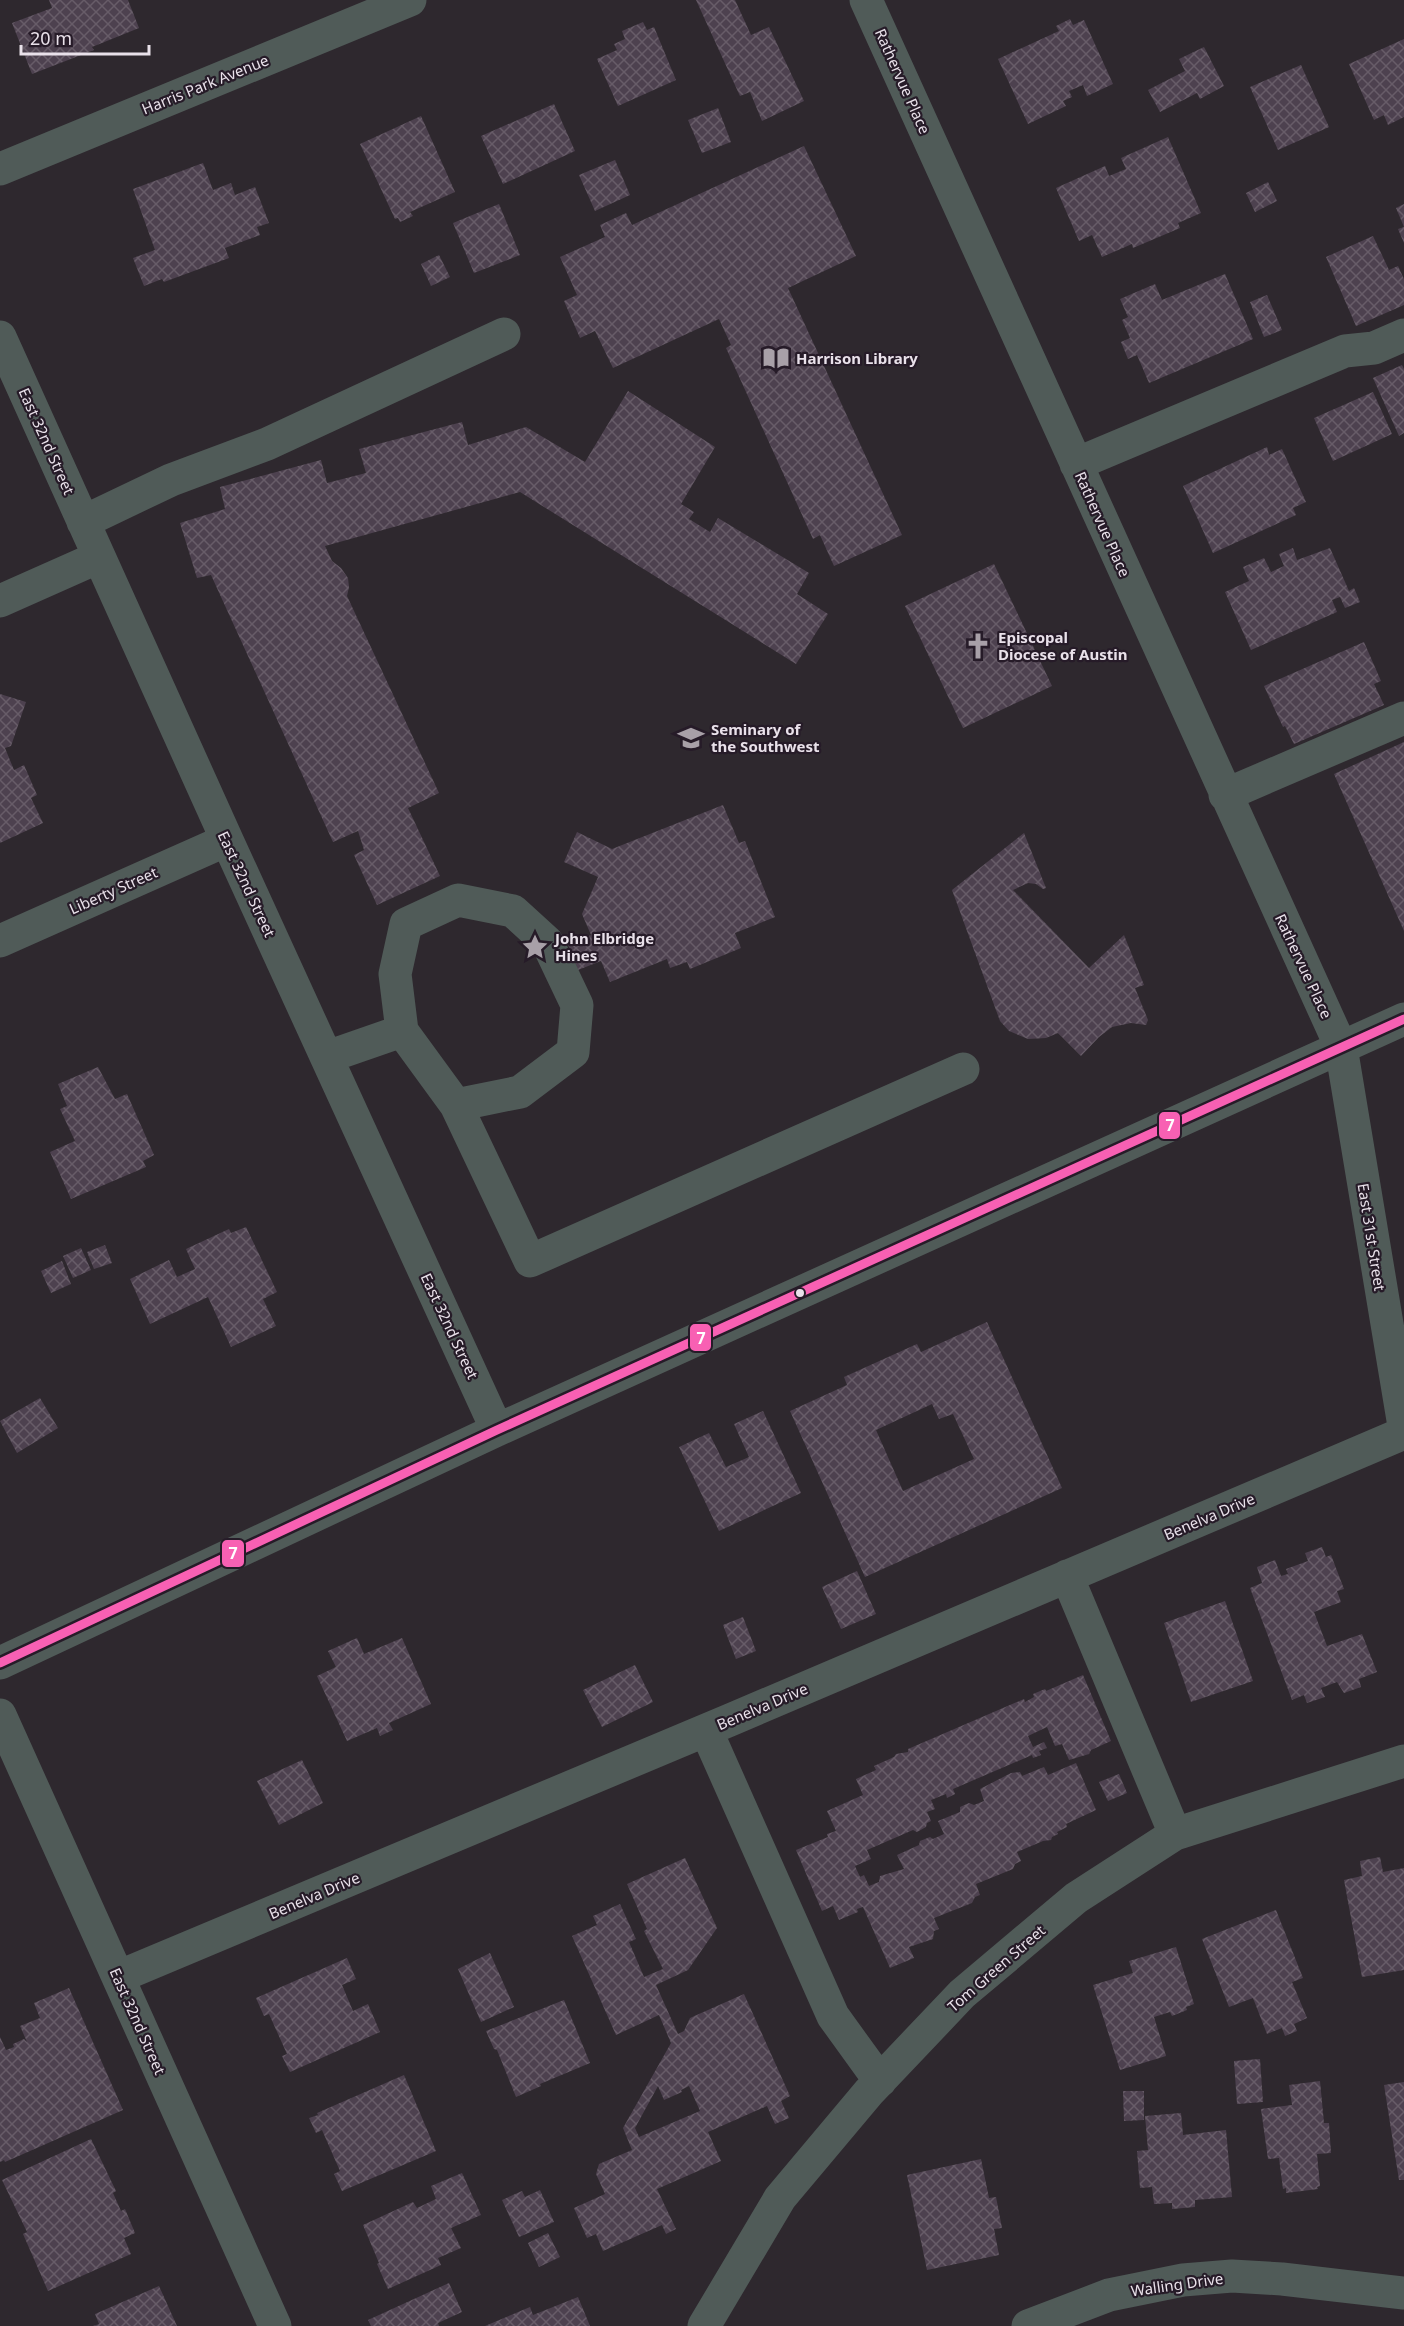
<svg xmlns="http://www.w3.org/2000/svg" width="1404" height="2326" viewBox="0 0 1404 2326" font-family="'Noto Sans',sans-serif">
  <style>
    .building { fill: url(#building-cross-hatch); fill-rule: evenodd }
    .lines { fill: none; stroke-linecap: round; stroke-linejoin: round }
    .minor { stroke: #505b58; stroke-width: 33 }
    .bus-1-casing { stroke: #261b28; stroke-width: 14 }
    .bus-1 { stroke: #f860b3; stroke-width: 9 }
    .bus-dot { fill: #e9e1ea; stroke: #261b28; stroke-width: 2 }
    .labels { text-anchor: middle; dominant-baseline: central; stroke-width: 4.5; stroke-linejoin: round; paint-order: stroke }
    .street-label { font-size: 15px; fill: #e9e1ea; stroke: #261b28 }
    .poi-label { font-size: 15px; font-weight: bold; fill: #e9e1ea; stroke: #261b28; text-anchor: start }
    .line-badge { stroke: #261b28; stroke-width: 2 }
    .badge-label { font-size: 16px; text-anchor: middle; font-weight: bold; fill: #fff }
  </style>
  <defs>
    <pattern id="building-cross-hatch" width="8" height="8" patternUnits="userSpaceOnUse" patternTransform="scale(1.5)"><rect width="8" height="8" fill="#4d414f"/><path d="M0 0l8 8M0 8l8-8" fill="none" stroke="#675c68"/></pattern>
  </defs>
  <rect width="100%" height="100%" fill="#2e282e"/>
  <!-- building -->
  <path class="building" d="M 49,0 L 128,0 L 139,28 L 92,47 L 94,50 L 32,74 L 12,23 L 52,8 Z
    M 696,0 L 735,0 L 751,35 L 769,27 L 804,101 L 762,121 L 750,92 L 740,96 Z
    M 1070,19 L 1073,25 L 1084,20 L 1113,84 L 1087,96 L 1083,85 L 1069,91 L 1072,97 L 1063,101 L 1066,106 L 1028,124 L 998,59 L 1059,31 L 1056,26 Z
    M 643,22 L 647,30 L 654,27 L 676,80 L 618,106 L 597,59 L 617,50 L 614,44 L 625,39 L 622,31 Z
    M 1404,39 L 1404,117 L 1388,125 L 1384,115 L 1374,120 L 1349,64 Z
    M 1204,47 L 1224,86 L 1200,99 L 1197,93 L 1160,112 L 1148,90 L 1185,71 L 1179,59 Z
    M 1301,65 L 1329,127 L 1278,150 L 1250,87 Z
    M 554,104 L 575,151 L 503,184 L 481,136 Z
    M 718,108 L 731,142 L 702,153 L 688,120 Z
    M 421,116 L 455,192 L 410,212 L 413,216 L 400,222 L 398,218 L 395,219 L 360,144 Z
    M 1168,137 L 1201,213 L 1178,223 L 1180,228 L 1133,248 L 1132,244 L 1102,257 L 1092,235 L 1079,241 L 1056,188 L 1105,166 L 1109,176 L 1126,169 L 1121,158 Z
    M 804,146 L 856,256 L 788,288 L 902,535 L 834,566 L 820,535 L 813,539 L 726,348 L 731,345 L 719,319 L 613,368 L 595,331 L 580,338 L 564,301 L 577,295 L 560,257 L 605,237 L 600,225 L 626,213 L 632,225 Z
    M 615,160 L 630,195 L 595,211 L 579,175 Z
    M 203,163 L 213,190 L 231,183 L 235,195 L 255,187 L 269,223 L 257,227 L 260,235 L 225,248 L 229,258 L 164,282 L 162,279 L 144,286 L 133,258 L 155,250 L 133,189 Z
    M 1268,182 L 1277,201 L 1255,212 L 1246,193 Z
    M 499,204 L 520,255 L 474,273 L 453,223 Z
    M 1404,204 L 1404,243 L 1398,229 L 1404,227 L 1396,208 Z
    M 1373,236 L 1389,270 L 1398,266 L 1404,279 L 1404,305 L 1356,326 L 1326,257 Z
    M 439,255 L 450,277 L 431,286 L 421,264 Z
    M 1225,274 L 1253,339 L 1149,383 L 1137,355 L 1128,359 L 1121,342 L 1130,338 L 1122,320 L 1128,317 L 1120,299 L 1155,284 L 1162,300 Z
    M 1267,295 L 1282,330 L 1264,337 L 1250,302 Z
    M 1402,365 L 1404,369 L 1404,433 L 1399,436 L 1373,378 Z
    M 628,391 L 715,447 L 681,504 L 694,512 L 689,519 L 710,532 L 718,518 L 809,573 L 797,594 L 828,614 L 796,664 L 520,492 L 325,546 L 332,561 L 341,568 L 348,578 L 349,587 L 347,596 L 439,793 L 408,808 L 440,876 L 377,905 L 354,855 L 364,850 L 358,831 L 333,842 L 211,575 L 197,578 L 180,523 L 225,509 L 220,487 L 321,460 L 327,483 L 366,473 L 359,449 L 462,422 L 468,445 L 526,427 L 585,462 Z
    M 1373,392 L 1392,434 L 1333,461 L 1314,418 Z
    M 1267,447 L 1269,455 L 1282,449 L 1306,502 L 1293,508 L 1296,515 L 1213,553 L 1183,486 Z
    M 1293,548 L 1297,560 L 1330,548 L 1349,591 L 1354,588 L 1360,602 L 1345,608 L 1340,597 L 1332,600 L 1337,612 L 1251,650 L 1225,592 L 1249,581 L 1243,567 L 1264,558 L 1271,572 L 1284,566 L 1279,554 Z
    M 994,564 L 1052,686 L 963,728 L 905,606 Z
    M 1364,642 L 1381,681 L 1374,684 L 1384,705 L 1294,744 L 1285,726 L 1283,727 L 1264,686 Z
    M 0,694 L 26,702 L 11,746 L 5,748 L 14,770 L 24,765 L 37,795 L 31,798 L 43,823 L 0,843 Z
    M 1404,742 L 1404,931 L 1334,774 Z
    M 723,805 L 739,843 L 745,841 L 775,917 L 735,933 L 741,948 L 690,969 L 687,962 L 670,968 L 667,959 L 610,982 L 601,961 L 578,970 L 568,945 L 591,935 L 582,914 L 598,877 L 564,862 L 577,832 L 612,849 Z
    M 1024,833 L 1046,888 L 1043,889 L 1036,884 L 1028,883 L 1013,890 L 1089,968 L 1124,935 L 1144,985 L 1135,988 L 1148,1020 L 1146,1025 L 1131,1023 L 1112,1027 L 1099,1037 L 1081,1056 L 1058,1033 L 1046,1038 L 1028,1039 L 1009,1031 L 1000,1021 L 952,890 Z
    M 98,1067 L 115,1099 L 127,1094 L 154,1155 L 143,1161 L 146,1167 L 71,1199 L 50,1152 L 75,1141 L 60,1109 L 67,1106 L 58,1084 Z
    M 246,1227 L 277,1292 L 263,1299 L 276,1326 L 231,1347 L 208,1297 L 150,1324 L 130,1279 L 169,1260 L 177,1277 L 195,1269 L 186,1249 L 229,1229 L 231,1233 Z
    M 105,1245 L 112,1263 L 94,1269 L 87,1252 Z
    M 81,1248 L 91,1270 L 73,1278 L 63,1256 Z
    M 62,1261 L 71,1284 L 51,1293 L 41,1271 Z
    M 987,1322 L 1062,1488 L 865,1577 L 790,1411 L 847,1385 L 844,1377 L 917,1344 L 921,1352 ZM 932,1404 L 939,1419 L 953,1414 L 974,1459 L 903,1491 L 876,1430 Z
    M 40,1398 L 58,1428 L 17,1453 L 0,1421 Z
    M 763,1411 L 801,1493 L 719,1531 L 679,1447 L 709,1433 L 726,1467 L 749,1457 L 734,1424 Z
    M 1322,1547 L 1326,1557 L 1331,1555 L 1344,1589 L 1337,1591 L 1341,1602 L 1314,1612 L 1327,1646 L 1362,1634 L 1377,1672 L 1359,1679 L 1361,1687 L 1344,1693 L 1337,1682 L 1321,1688 L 1325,1697 L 1307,1703 L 1304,1695 L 1292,1700 L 1250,1588 L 1262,1583 L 1257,1567 L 1275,1560 L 1281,1576 L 1288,1574 L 1286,1569 L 1308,1561 L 1305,1553 Z
    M 857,1571 L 876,1614 L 841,1629 L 822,1587 Z
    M 1225,1601 L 1253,1681 L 1191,1702 L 1164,1623 Z
    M 743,1617 L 756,1651 L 736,1659 L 723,1625 Z
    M 357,1638 L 364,1654 L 402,1638 L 431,1704 L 389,1723 L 393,1730 L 380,1736 L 377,1728 L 347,1741 L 317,1676 L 336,1667 L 328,1651 Z
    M 635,1665 L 653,1702 L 602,1727 L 583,1690 Z
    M 1083,1675 L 1111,1741 L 1091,1750 L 1089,1754 L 1069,1760 L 1062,1744 L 1055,1746 L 1047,1727 L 1028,1736 L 1033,1747 L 1044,1742 L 1047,1748 L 1039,1751 L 1041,1755 L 1033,1758 L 1032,1755 L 953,1789 L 955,1794 L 947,1798 L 946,1794 L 931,1800 L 935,1809 L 927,1812 L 931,1821 L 927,1823 L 926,1827 L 917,1832 L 913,1830 L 867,1850 L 871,1859 L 855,1866 L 860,1877 L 864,1875 L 869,1886 L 879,1882 L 880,1876 L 904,1869 L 897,1855 L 919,1845 L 920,1841 L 930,1837 L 933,1839 L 944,1834 L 938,1821 L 960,1812 L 960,1807 L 969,1803 L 974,1805 L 984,1801 L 980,1789 L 1011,1773 L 1020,1772 L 1022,1776 L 1044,1767 L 1048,1775 L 1076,1763 L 1096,1810 L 1066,1824 L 1067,1827 L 1057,1832 L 1058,1834 L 1052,1837 L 1051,1840 L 1043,1841 L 1017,1852 L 1021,1861 L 1015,1864 L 1013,1869 L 976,1884 L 980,1895 L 975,1897 L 972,1903 L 934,1918 L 939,1929 L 934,1931 L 933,1939 L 909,1947 L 914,1958 L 890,1968 L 863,1907 L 857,1909 L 858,1912 L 839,1920 L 833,1906 L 822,1911 L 796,1850 L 828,1837 L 827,1834 L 836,1831 L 827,1811 L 863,1795 L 856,1779 L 876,1770 L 874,1766 L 894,1757 L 896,1754 L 908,1752 L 908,1749 L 1024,1699 L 1025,1702 L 1034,1697 L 1033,1694 L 1045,1689 L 1046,1691 Z
    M 302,1760 L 323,1803 L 279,1825 L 257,1781 Z
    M 1119,1774 L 1127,1793 L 1108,1801 L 1099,1782 Z
    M 1380,1857 L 1383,1872 L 1404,1868 L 1404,1970 L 1362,1977 L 1344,1880 L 1362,1876 L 1360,1861 Z
    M 685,1858 L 717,1928 L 688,1970 L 656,1985 L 678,2034 L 684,2031 L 690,2018 L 744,1994 L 790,2096 L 781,2101 L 789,2118 L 775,2124 L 767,2106 L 708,2132 L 721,2161 L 657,2189 L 676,2229 L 666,2234 L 662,2225 L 603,2251 L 596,2234 L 587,2238 L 574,2208 L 605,2194 L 596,2174 L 599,2164 L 632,2150 L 623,2128 L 671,2043 L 659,2015 L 616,2035 L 572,1936 L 597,1925 L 593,1916 L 620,1904 L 636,1939 L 629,1942 L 644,1977 L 663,1969 L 644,1931 L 647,1929 L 627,1884 ZM 658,2086 L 664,2100 L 682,2092 L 681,2090 L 689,2086 L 700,2111 L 639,2137 L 635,2128 Z
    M 1276,1910 L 1303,1978 L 1292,1982 L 1307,2018 L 1294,2024 L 1297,2031 L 1285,2036 L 1282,2028 L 1267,2034 L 1253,1998 L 1229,2007 L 1202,1939 Z
    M 1176,1947 L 1194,2004 L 1186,2007 L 1187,2010 L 1172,2016 L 1170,2012 L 1154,2017 L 1166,2056 L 1120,2070 L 1093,1985 L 1133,1973 L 1129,1961 Z
    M 490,1953 L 514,2007 L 481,2022 L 458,1969 Z
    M 347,1958 L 356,1979 L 342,1985 L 353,2011 L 368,2004 L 380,2032 L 290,2072 L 282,2056 L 287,2054 L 269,2014 L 264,2016 L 256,1998 Z
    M 69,1988 L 123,2110 L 5,2162 L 4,2160 L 0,2162 L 0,2037 L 6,2050 L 14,2047 L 13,2044 L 24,2039 L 27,2042 L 20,2026 L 40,2018 L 34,2003 Z
    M 564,2000 L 590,2063 L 540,2084 L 541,2086 L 516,2097 L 497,2050 L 494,2049 L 486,2031 Z
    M 1260,2059 L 1263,2102 L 1237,2104 L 1234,2061 Z
    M 404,2075 L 436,2151 L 342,2191 L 334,2174 L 340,2171 L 322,2130 L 316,2133 L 309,2118 L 318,2115 L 317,2113 Z
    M 1320,2081 L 1324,2123 L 1329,2123 L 1331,2153 L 1317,2154 L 1320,2186 L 1317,2187 L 1318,2189 L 1286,2193 L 1286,2188 L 1283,2189 L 1279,2158 L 1268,2159 L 1261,2109 L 1292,2105 L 1289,2085 Z
    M 1404,2082 L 1404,2180 L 1399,2180 L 1384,2085 Z
    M 1123,2091 L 1144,2091 L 1144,2120 L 1124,2121 Z
    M 1181,2113 L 1183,2135 L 1226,2130 L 1232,2197 L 1195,2200 L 1195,2207 L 1172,2209 L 1172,2203 L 1154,2204 L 1152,2187 L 1140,2188 L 1137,2151 L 1148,2150 L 1145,2116 Z
    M 91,2139 L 116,2191 L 113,2193 L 121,2211 L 125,2209 L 135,2233 L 124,2238 L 131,2254 L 48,2291 L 23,2234 L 27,2232 L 2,2180 Z
    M 981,2159 L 989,2198 L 996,2197 L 1002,2228 L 994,2229 L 999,2255 L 927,2270 L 907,2175 Z
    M 462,2173 L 481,2215 L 451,2228 L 461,2248 L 438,2258 L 441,2265 L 388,2289 L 377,2264 L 379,2263 L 363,2225 L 413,2202 L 417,2208 L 436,2199 L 431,2186 Z
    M 540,2190 L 554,2222 L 519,2237 L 502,2200 L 522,2191 L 525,2197 Z
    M 548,2233 L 560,2257 L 539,2267 L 528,2243 Z
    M 449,2283 L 462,2312 L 438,2323 L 439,2326 L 371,2326 L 368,2320 Z
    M 159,2286 L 177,2326 L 93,2326 L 99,2324 L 95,2314 Z
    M 578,2297 L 590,2326 L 485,2326 L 530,2307 L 533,2315 Z"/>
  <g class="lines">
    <!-- minor -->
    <path class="minor" d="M 866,0 L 1341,1047 L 1404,1426
      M 0,169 L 410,0
      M 0,337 L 227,840 L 497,1430
      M 1076,464 L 1345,351 L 1374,348 L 1404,335
      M 83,522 L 171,480 L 267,444 L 504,334
      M 0,601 L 99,557
      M 1225,795 L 1404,718
      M 0,941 L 227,840
      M 327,1057 L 402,1031 L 395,974 L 406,924 L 458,900 L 513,911 L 547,942 L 577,1005 L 573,1052 L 520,1092 L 456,1105 L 402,1031
      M 456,1105 L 530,1261 L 963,1069
      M 1067,1576 L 1175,1834
      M 0,1663 L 497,1430 L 1404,1019
      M 0,1715 L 275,2326
      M 706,1730 L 833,2016 L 880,2081
      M 118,1977 L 730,1720 L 1404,1433
      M 704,2326 L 780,2198 L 869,2092 L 962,1994 L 1076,1898 L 1175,1834 L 1404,1761
      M 1028,2326 L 1109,2295 L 1183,2280 L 1232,2276 L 1282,2279 L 1404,2293"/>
    <!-- bus-1 casing -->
    <g class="bus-1-casing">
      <path id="bus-1" d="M 0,1663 L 497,1430 L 1404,1019"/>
    </g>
    <!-- bus-1 -->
    <use href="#bus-1" class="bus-1"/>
  </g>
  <!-- icons -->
  <defs>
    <g id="library-bare" transform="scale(2.07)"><path d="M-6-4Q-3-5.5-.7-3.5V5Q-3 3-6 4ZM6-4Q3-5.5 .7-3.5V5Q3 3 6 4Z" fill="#a8a0a8" stroke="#261b28" stroke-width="2.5" paint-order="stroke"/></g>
    <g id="church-bare" transform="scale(2.07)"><path d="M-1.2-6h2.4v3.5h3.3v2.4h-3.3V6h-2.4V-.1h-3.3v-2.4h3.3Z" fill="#a8a0a8" stroke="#261b28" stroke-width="2.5" paint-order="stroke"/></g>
    <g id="university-bare" transform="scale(2.07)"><path d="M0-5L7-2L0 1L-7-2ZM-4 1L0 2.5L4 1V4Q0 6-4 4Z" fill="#a8a0a8" stroke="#261b28" stroke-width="2.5" paint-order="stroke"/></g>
    <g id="sight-bare" transform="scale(2.07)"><path d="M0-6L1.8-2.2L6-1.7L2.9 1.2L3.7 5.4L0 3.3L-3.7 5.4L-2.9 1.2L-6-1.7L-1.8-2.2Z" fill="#a8a0a8" stroke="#261b28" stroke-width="2.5" paint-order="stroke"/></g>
  </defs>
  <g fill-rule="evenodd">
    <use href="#library-bare" x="776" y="358"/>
    <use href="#church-bare" x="978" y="646"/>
    <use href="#university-bare" x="691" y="738"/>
    <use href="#sight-bare" x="535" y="947"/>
  </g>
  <!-- markers -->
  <circle class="bus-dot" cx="800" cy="1293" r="5"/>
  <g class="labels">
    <!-- street labels -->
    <g class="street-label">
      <text transform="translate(903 81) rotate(66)">Rathervue Place</text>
      <text transform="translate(205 84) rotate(-22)">Harris Park Avenue</text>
      <text transform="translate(47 441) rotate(66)">East 32nd Street</text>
      <text transform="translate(1103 524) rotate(66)">Rathervue Place</text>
      <text transform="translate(247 884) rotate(65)">East 32nd Street</text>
      <text transform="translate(113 890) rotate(-24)">Liberty Street</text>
      <text transform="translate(1304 966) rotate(65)">Rathervue Place</text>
      <text transform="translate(1372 1237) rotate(81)">East 31st Street</text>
      <text transform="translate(450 1326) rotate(65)">East 32nd Street</text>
      <text transform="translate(1209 1516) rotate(-23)">Benelva Drive</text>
      <text transform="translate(762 1706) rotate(-23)">Benelva Drive</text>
      <text transform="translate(314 1895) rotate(-23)">Benelva Drive</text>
      <text transform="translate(996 1968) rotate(-41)">Tom Green Street</text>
      <text transform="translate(138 2021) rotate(66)">East 32nd Street</text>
      <text transform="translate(1177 2284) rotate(-8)">Walling Drive</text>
    </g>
    <!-- poi labels -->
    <g class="poi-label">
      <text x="796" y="358">Harrison Library</text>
      <text x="998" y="637">Episcopal<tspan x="998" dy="17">Diocese of Austin</tspan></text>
      <text x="711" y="729">Seminary of<tspan x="711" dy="17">the Southwest</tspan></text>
      <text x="555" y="938">John Elbridge<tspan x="555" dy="17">Hines</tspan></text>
    </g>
  </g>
  <g class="line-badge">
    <rect x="1158" y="1111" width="23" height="29" rx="6" fill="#f860b3"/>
    <rect x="689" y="1323" width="23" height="29" rx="6" fill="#f860b3"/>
    <rect x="221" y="1539" width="24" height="29" rx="6" fill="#f860b3"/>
  </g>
  <g class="badge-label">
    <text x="1170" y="1131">7</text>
    <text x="701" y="1344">7</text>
    <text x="233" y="1559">7</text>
  </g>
  <!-- scale -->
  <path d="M21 45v9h128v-9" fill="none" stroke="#e9e1ea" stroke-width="3"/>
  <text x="30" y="45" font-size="18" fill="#e9e1ea" stroke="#261b28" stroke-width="4.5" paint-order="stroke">20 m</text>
</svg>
